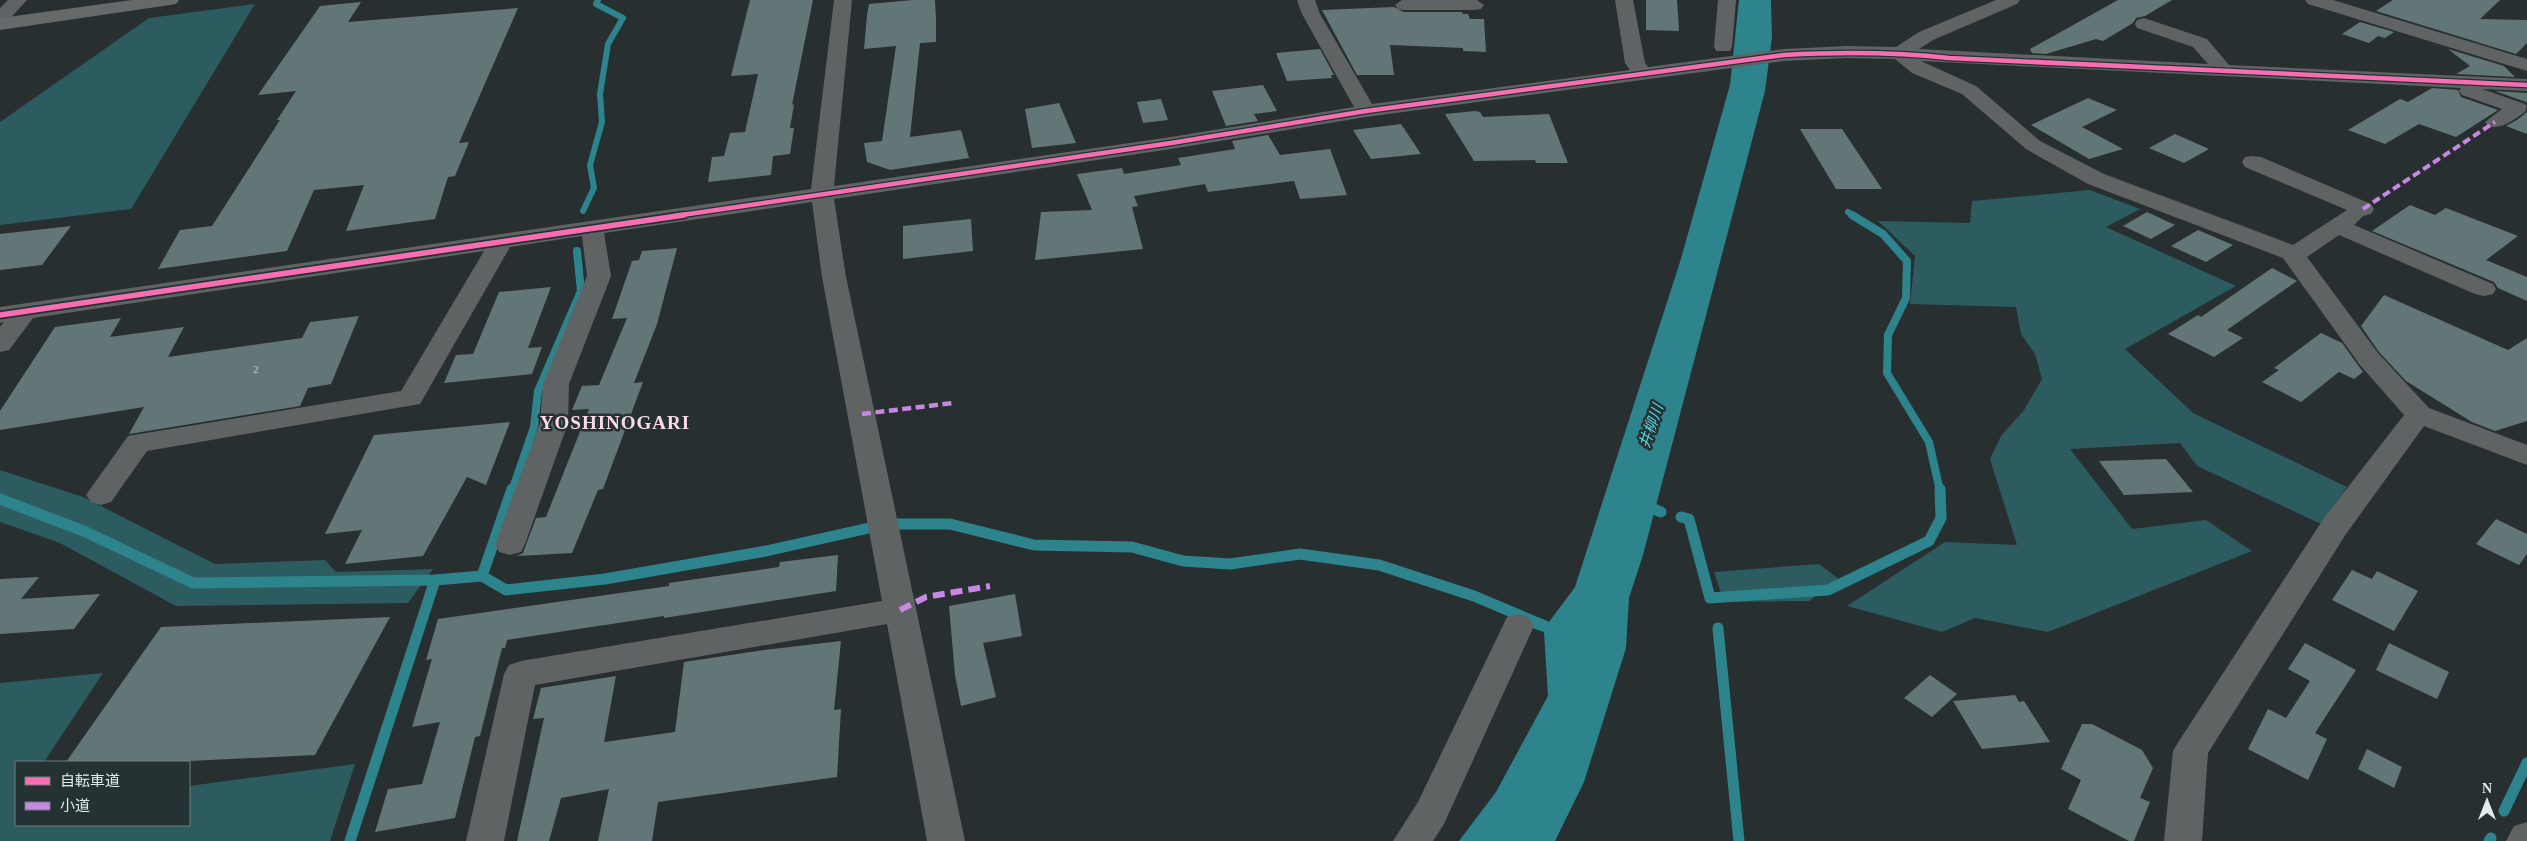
<svg xmlns="http://www.w3.org/2000/svg" width="2527" height="841" viewBox="0 0 2527 841" font-family="'Times New Roman','Noto Sans JP',serif">
  <style>
    .green { fill: #2c5b60 }
    .water { fill: #2d848c }
    .lines { fill: none; stroke-linecap: round; stroke-linejoin: round }
    .stream-far2 { stroke: #2d848c; stroke-width: 6 }
    .stream-far1 { stroke: #2d848c; stroke-width: 8 }
    .stream { stroke: #2d848c; stroke-width: 11 }
    .building { fill: #627678 }
    .minor { fill: #606363; fill-rule: evenodd }
    .highway { fill: #64696a; fill-rule: evenodd }
    .quiet-far2 { stroke: #c787e3; stroke-width: 4; stroke-dasharray: 8 4; stroke-linecap: butt }
    .quiet-far1 { stroke: #c787e3; stroke-width: 4.5; stroke-dasharray: 9 4.5; stroke-linecap: butt }
    .quiet { stroke: #c787e3; stroke-width: 6; stroke-dasharray: 12 6; stroke-linecap: butt }
    .cycleway-far1-casing { stroke: #243233; stroke-width: 7 }
    .cycleway-casing { stroke: #243233; stroke-width: 9 }
    .cycleway-far1 { stroke: #f96db3; stroke-width: 4.5 }
    .cycleway { stroke: #f96db3; stroke-width: 5.5 }
    .labels { text-anchor: middle; dominant-baseline: central; stroke-width: 5; stroke-linejoin: round; paint-order: stroke }
    .number-label { font-size: 11px; fill: #c2cecf }
    .water-label { font-size: 15px; font-style: italic; fill: #54dae8; stroke: #243233 }
    .district-label { font-size: 19px; font-weight: bold; letter-spacing: 1px; fill: #fcdae6; stroke: #243233 }
  </style>
  <rect width="100%" height="100%" fill="#282f30"/>
  <!-- green -->
  <path class="green" d="M 255,4 L 131,209 L 0,225 L 0,122 L 149,18 Z
    M 2090,190 L 2140,209 L 2106,227 L 2236,286 L 2125,349 L 2193,413 L 2347,487 L 2321,524 L 2197,466 L 2180,443 L 2070,449 L 2132,529 L 2206,520 L 2252,551 L 2048,632 L 1975,618 L 1942,632 L 1847,606 L 1945,542 L 2017,545 L 1990,459 L 2001,436 L 2024,410 L 2042,379 L 2035,354 L 2021,334 L 2016,307 L 1910,304 L 1915,256 L 1878,221 L 1970,223 L 1972,201 Z
    M 0,470 L 83,497 L 215,564 L 325,560 L 336,572 L 433,569 L 408,603 L 176,606 L 60,543 L 0,522 Z
    M 1819,564 L 1839,579 L 1809,601 L 1724,602 L 1714,572 Z
    M 103,673 L 44,762 L 16,762 L 16,825 L 189,825 L 189,786 L 355,764 L 330,841 L 0,841 L 0,683 Z"/>
  <!-- water -->
  <path class="water" d="M 1739,0 L 1771,0 L 1772,38 L 1765,91 L 1643,555 L 1629,598 L 1626,648 L 1584,782 L 1555,841 L 1459,841 L 1496,792 L 1548,696 L 1544,632 L 1532,628 L 1538,617 L 1549,622 L 1575,587 L 1680,262 L 1730,85 Z"/>
  <g class="lines">
    <!-- stream-far2 -->
    <path class="stream-far2" d="M 583,211 L 594,188 L 590,165 L 602,122 L 600,94 L 608,44 L 623,18 L 596,4 L 598,0
      M 1848,212 L 1854,216"/>
    <!-- stream-far1 -->
    <path class="stream-far1" d="M 1852,215 L 1883,234 L 1907,261 L 1906,298 L 1888,335 L 1887,373 L 1929,442 L 1940,491
      M 512,491 L 534,427 L 538,391 L 581,291 L 577,251"/>
    <!-- stream -->
    <path class="stream" d="M 0,499 L 86,532 L 193,583 L 435,580 L 482,576 L 506,590 L 605,579 L 766,551 L 887,524 L 950,524 L 1034,545 L 1132,547 L 1183,561 L 1230,564 L 1300,554 L 1379,565 L 1474,596 L 1545,626
      M 1645,505 L 1661,512
      M 1681,517 L 1689,519 L 1710,598 L 1828,590 L 1929,541 L 1941,518 L 1940,489
      M 482,576 L 512,489
      M 1718,628 L 1739,841
      M 2504,811 L 2527,763
      M 350,841 L 435,580
      M 2489,841 L 2491,838"/>
  </g>
  <!-- building -->
  <path class="building" d="M 750,0 L 813,0 L 792,105 L 794,104 L 790,128 L 794,128 L 790,154 L 773,156 L 771,175 L 708,182 L 712,157 L 724,156 L 730,133 L 745,132 L 758,74 L 731,76 Z
    M 913,0 L 935,0 L 936,20 L 936,42 L 920,43 L 910,137 L 961,130 L 969,158 L 890,170 L 867,162 L 864,143 L 882,141 L 896,46 L 864,49 L 867,15 L 869,4 Z
    M 1646,0 L 1677,0 L 1679,31 L 1646,30 Z
    M 2118,0 L 2172,0 L 2145,16 L 2136,18 L 2133,23 L 2103,41 L 2096,39 L 2046,54 L 2032,53 L 2030,49 Z
    M 2393,0 L 2500,0 L 2480,19 L 2527,20 L 2527,43 L 2516,54 L 2376,11 Z
    M 361,2 L 348,22 L 518,8 L 459,143 L 469,142 L 455,176 L 448,177 L 435,219 L 346,231 L 364,185 L 314,190 L 287,251 L 158,269 L 180,230 L 212,226 L 280,120 L 277,120 L 296,91 L 258,95 L 320,6 Z
    M 1394,7 L 1404,12 L 1462,12 L 1463,14 L 1468,14 L 1470,19 L 1484,19 L 1486,52 L 1463,51 L 1463,48 L 1390,45 L 1394,75 L 1357,75 L 1322,10 Z
    M 2360,22 L 2394,32 L 2385,38 L 2378,36 L 2369,43 L 2342,34 Z
    M 1320,49 L 1334,75 L 1331,75 L 1332,78 L 1287,81 L 1276,53 Z
    M 2448,49 L 2504,66 L 2515,77 L 2456,74 L 2470,66 Z
    M 1263,85 L 1277,111 L 1254,114 L 1258,121 L 1226,126 L 1212,91 Z
    M 2432,88 L 2458,90 L 2461,97 L 2498,110 L 2456,137 L 2419,124 L 2385,144 L 2348,130 L 2400,99 L 2408,102 Z
    M 2495,91 L 2527,93 L 2527,103 L 2526,102 Z
    M 2088,98 L 2117,110 L 2082,127 L 2123,149 L 2089,159 L 2031,125 Z
    M 1161,99 L 1168,120 L 1143,123 L 1137,102 Z
    M 1059,103 L 1076,143 L 1032,148 L 1025,109 Z
    M 1475,111 L 1480,112 L 1483,117 L 1549,114 L 1568,163 L 1536,163 L 1535,160 L 1474,161 L 1445,114 Z
    M 2527,112 L 2527,134 L 2506,126 L 2517,120 Z
    M 1401,124 L 1421,154 L 1371,159 L 1353,130 Z
    M 1800,129 L 1842,129 L 1882,189 L 1836,189 Z
    M 2175,134 L 2209,149 L 2184,163 L 2149,148 Z
    M 1268,135 L 1280,155 L 1330,149 L 1347,195 L 1300,199 L 1294,181 L 1208,192 L 1205,184 L 1134,196 L 1138,206 L 1132,207 L 1143,249 L 1035,260 L 1041,212 L 1092,210 L 1077,174 L 1122,168 L 1124,174 L 1181,165 L 1178,158 L 1235,149 L 1232,141 Z
    M 2410,205 L 2435,215 L 2446,208 L 2518,236 L 2486,260 L 2527,277 L 2527,301 L 2498,288 L 2494,282 L 2372,231 Z
    M 2147,212 L 2175,225 L 2151,239 L 2123,226 Z
    M 971,219 L 973,251 L 903,259 L 903,226 Z
    M 71,226 L 42,265 L 0,270 L 0,234 Z
    M 2198,230 L 2233,245 L 2206,262 L 2171,246 Z
    M 677,248 L 657,324 L 634,383 L 643,382 L 603,489 L 598,490 L 572,553 L 517,556 L 523,553 L 536,518 L 546,517 L 589,409 L 572,410 L 582,386 L 599,385 L 627,318 L 612,319 L 632,261 L 639,260 L 642,251 Z
    M 2272,268 L 2297,281 L 2227,330 L 2243,338 L 2214,357 L 2168,334 L 2198,315 L 2201,317 Z
    M 551,287 L 528,348 L 542,347 L 532,374 L 444,383 L 456,355 L 473,354 L 499,292 Z
    M 2384,295 L 2508,350 L 2527,338 L 2527,421 L 2495,431 L 2472,422 L 2406,381 L 2379,352 L 2361,326 Z
    M 359,316 L 331,384 L 308,388 L 300,406 L 129,434 L 144,407 L 0,430 L 0,411 L 55,327 L 121,318 L 110,337 L 184,327 L 168,357 L 302,338 L 310,322 Z
    M 2321,333 L 2342,343 L 2363,372 L 2354,379 L 2339,372 L 2301,402 L 2262,382 L 2279,370 L 2274,368 Z
    M 510,422 L 486,485 L 467,477 L 423,556 L 345,564 L 362,530 L 325,534 L 374,435 Z
    M 2166,459 L 2193,492 L 2124,495 L 2099,461 Z
    M 2496,519 L 2527,534 L 2527,554 L 2519,565 L 2476,544 Z
    M 838,555 L 836,591 L 664,618 L 664,616 L 507,640 L 505,648 L 502,648 L 480,736 L 475,737 L 455,818 L 375,832 L 388,789 L 422,784 L 440,722 L 412,727 L 432,659 L 426,660 L 438,619 L 669,586 L 669,583 L 779,567 L 780,562 Z
    M 2352,570 L 2372,579 L 2377,571 L 2418,591 L 2394,631 L 2332,600 Z
    M 39,577 L 21,599 L 100,594 L 74,629 L 0,634 L 0,579 Z
    M 1015,594 L 1022,636 L 983,643 L 996,697 L 961,706 L 955,675 L 949,606 Z
    M 390,617 L 315,755 L 169,762 L 66,762 L 161,627 Z
    M 841,641 L 834,710 L 841,709 L 837,777 L 658,802 L 652,841 L 598,841 L 609,789 L 561,798 L 549,841 L 517,841 L 544,718 L 533,719 L 541,688 L 616,676 L 604,742 L 675,732 L 684,662 L 764,650 Z
    M 2305,643 L 2356,670 L 2315,733 L 2327,739 L 2308,780 L 2248,749 L 2268,709 L 2286,718 L 2310,681 L 2288,669 Z
    M 2389,643 L 2449,672 L 2437,699 L 2376,670 Z
    M 1930,675 L 1957,694 L 1932,717 L 1904,698 Z
    M 2015,695 L 2019,702 L 2024,701 L 2050,742 L 1982,749 L 1953,701 Z
    M 2082,724 L 2092,724 L 2142,750 L 2153,768 L 2140,798 L 2150,802 L 2134,841 L 2129,841 L 2068,809 L 2081,780 L 2061,769 Z
    M 2367,749 L 2402,767 L 2394,788 L 2358,769 Z"/>
  <g class="lines">
    <!-- minor -->
    <path class="minor" d="M 8,0 L 27,0 L 6,23 L 0,24 L 0,8 Z
      M 834,0 L 852,0 L 834,186 L 1171,137 L 1354,107 L 1302,14 L 1297,0 L 1315,0 L 1320,14 L 1372,104 L 1630,70 L 1625,63 L 1615,0 L 1633,0 L 1645,63 L 1648,67 L 1784,49 L 1847,46 L 1896,47 L 1919,32 L 1996,0 L 2020,0 L 2017,4 L 1933,40 L 1919,49 L 2208,64 L 2193,47 L 2137,28 L 2135,24 L 2137,20 L 2144,18 L 2207,39 L 2229,65 L 2527,79 L 2527,91 L 2482,89 L 2525,104 L 2527,106 L 2525,112 C 2513,120 2502,130 2488,126 L 2485,122 L 2502,109 L 2462,95 L 2459,91 L 2461,88 L 1921,61 L 1976,86 L 2040,141 L 2104,174 L 2293,245 L 2347,210 L 2245,167 L 2242,162 L 2245,157 L 2253,156 L 2261,157 L 2371,204 L 2374,209 L 2371,214 L 2363,216 L 2354,225 L 2493,284 L 2496,289 L 2493,294 L 2484,296 L 2475,294 L 2339,235 L 2307,257 L 2378,353 L 2429,408 L 2527,445 L 2527,465 L 2424,426 L 2346,534 L 2208,753 L 2202,841 L 2164,841 L 2173,751 L 2179,741 L 2324,518 L 2404,415 L 2360,365 L 2283,258 L 2088,184 L 2026,149 L 1962,94 L 1912,73 L 1895,59 L 1847,58 L 1784,61 L 1366,117 L 1171,149 L 834,199 L 846,277 L 965,841 L 927,841 L 887,624 L 535,685 L 504,841 L 466,841 L 504,674 L 509,665 L 521,661 L 882,601 L 822,277 L 812,202 L 604,233 L 611,276 L 569,384 L 568,423 L 525,544 L 521,552 L 510,555 L 499,552 L 495,544 L 540,423 L 543,384 L 587,276 L 582,236 L 510,247 L 420,404 L 147,451 L 111,502 L 101,505 L 91,502 L 86,495 L 128,436 L 401,391 L 484,251 L 33,318 L 9,350 L 0,352 L 0,327 L 4,322 L 0,323 L 0,307 L 811,189 Z
      M 1402,0 L 1477,0 L 1484,5 L 1481,9 L 1475,10 L 1404,10 L 1398,9 L 1395,5 Z
      M 1718,0 L 1736,0 L 1732,47 L 1730,51 L 1716,51 L 1714,47 Z
      M 2305,0 L 2333,0 L 2527,59 L 2527,71 L 2308,4 Z
      M 1518,614 L 1529,617 L 1534,626 L 1444,824 L 1433,841 L 1393,841 L 1418,802 L 1507,617 Z
      M 2527,822 L 2527,841 L 2506,841 L 2514,826 Z"/>
    <!-- highway -->
    <path class="highway" d="M 132,0 L 179,0 L 176,4 L 170,5 L 0,30 L 0,18 Z"/>
    <!-- quiet-far2 -->
    <path class="quiet-far2" d="M 2363,209 L 2495,122"/>
    <!-- quiet-far1 -->
    <path class="quiet-far1" d="M 862,414 L 953,403"/>
    <!-- quiet -->
    <path class="quiet" d="M 900,610 L 926,597 L 990,586"/>
    <!-- cycleway-far1 casing -->
    <g class="cycleway-far1-casing">
      <path id="cycleway-far1" d="M 675,216 L 1171,143 L 1366,111 L 1784,55 C 1840,52 1894,52 1949,58 L 2527,85"/>
    </g>
    <!-- cycleway casing -->
    <g class="cycleway-casing">
      <path id="cycleway" d="M 0,315 L 684,215"/>
    </g>
    <!-- cycleway-far1 -->
    <use href="#cycleway-far1" class="cycleway-far1"/>
    <!-- cycleway -->
    <use href="#cycleway" class="cycleway"/>
  </g>
  <g class="labels">
    <!-- number labels -->
    <g class="number-label">
      <text x="256" y="369">2</text>
    </g>
    <!-- water labels -->
    <g class="water-label">
      <text transform="translate(1651 426) rotate(-71)">井柳川</text>
    </g>
    <!-- district labels -->
    <g class="district-label">
      <text x="615" y="422">YOSHINOGARI</text>
    </g>
  </g>
  <!-- legend -->
  <rect x="15" y="761" width="175" height="65" fill="#243233" stroke="#707c7d"/>
  <rect x="25" y="777" width="25" height="8" fill="#f96db3" stroke="#707c7d"/>
  <text x="60" y="786" font-size="15" fill="#e2ebec">自転車道</text>
  <rect x="25" y="802" width="25" height="8" fill="#c787e3" stroke="#707c7d"/>
  <text x="60" y="811" font-size="15" fill="#e2ebec">小道</text>
  <!-- north arrow -->
  <g transform="translate(2487 801)" stroke="#243233" stroke-width="4" paint-order="stroke">
  <path d="M0-4L9 19L0 12L-9 19Z" fill="#e2ebec"/>
  <text y="-8" font-size="14" font-weight="bold" text-anchor="middle" fill="#e2ebec">N</text>
  </g>
</svg>
